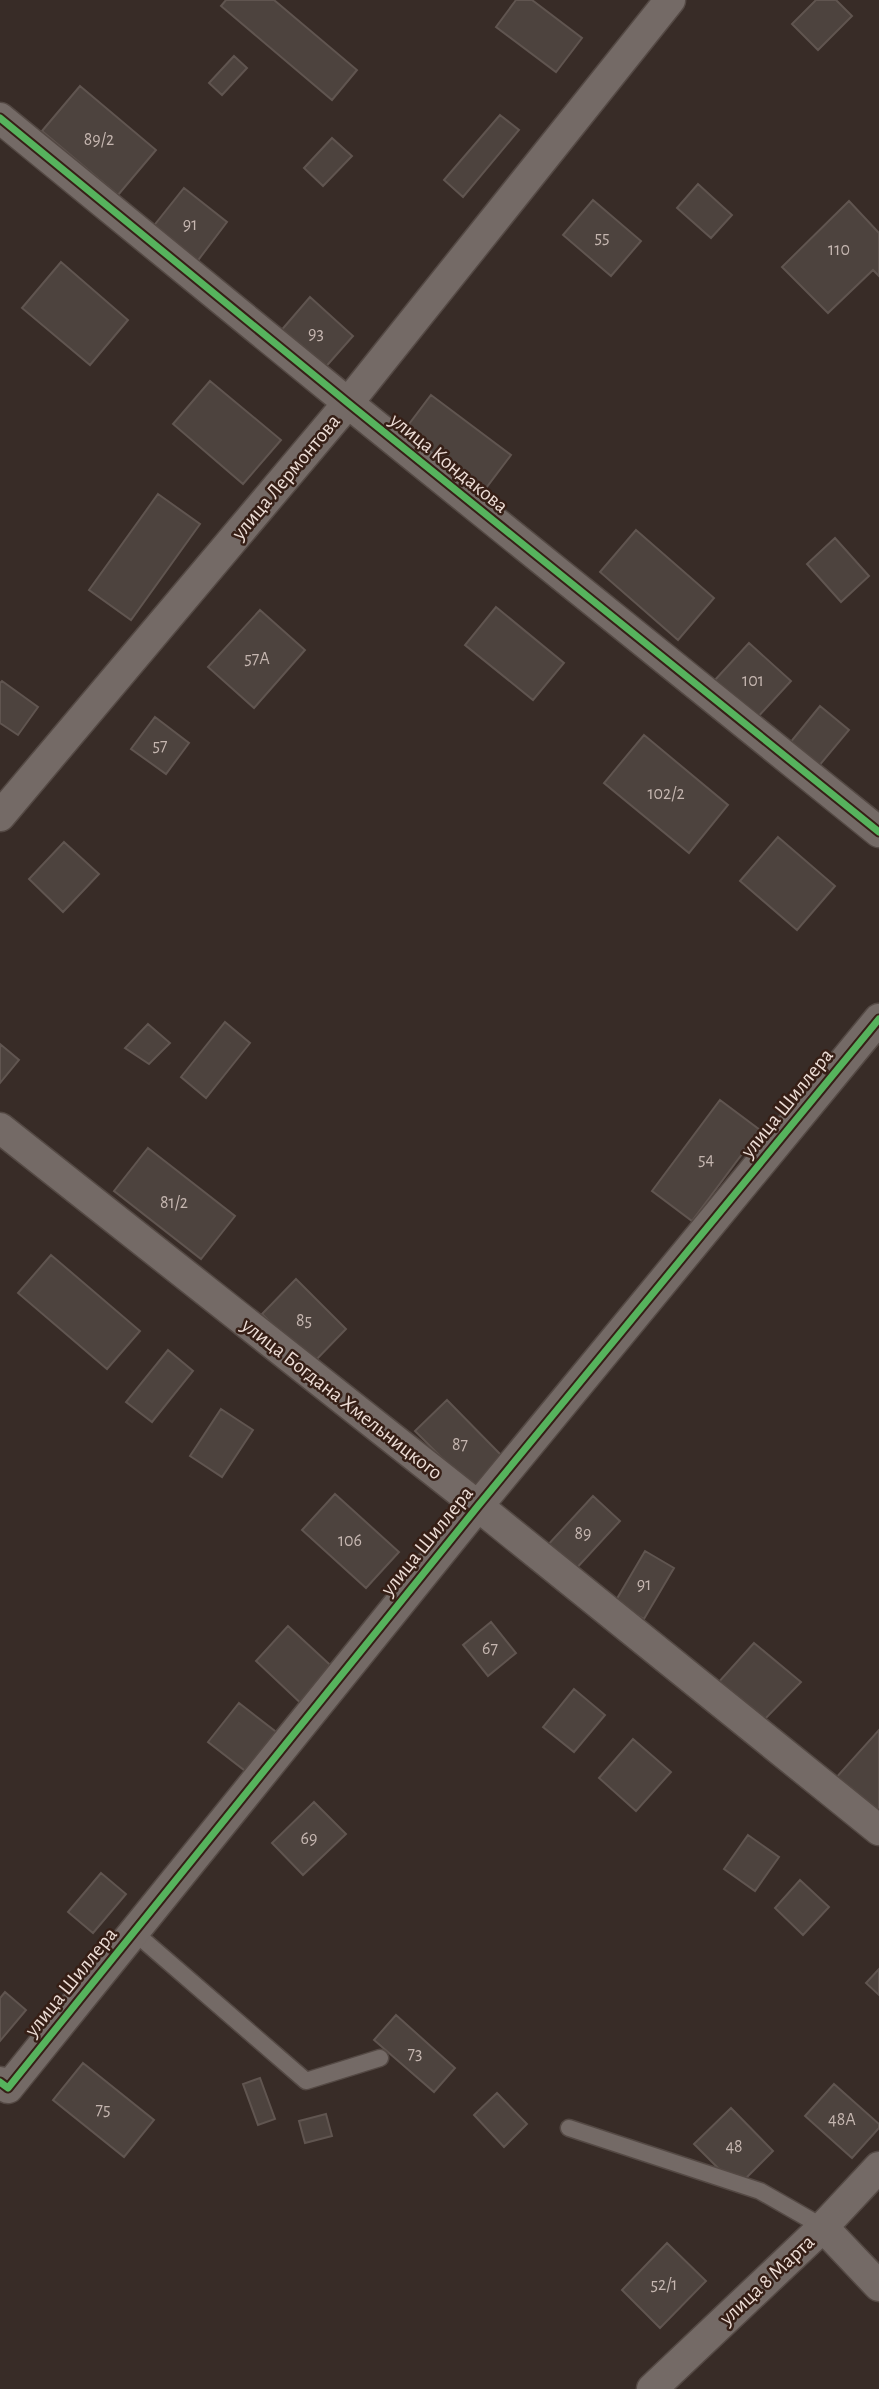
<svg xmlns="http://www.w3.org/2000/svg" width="879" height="2389" viewBox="0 0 879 2389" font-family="'Alegreya Sans',sans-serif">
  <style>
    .building { fill: #4d433e; stroke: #605550; stroke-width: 2 }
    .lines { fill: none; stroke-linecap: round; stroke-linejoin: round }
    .service-casing { stroke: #544944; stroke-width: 19 }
    .minor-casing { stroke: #544944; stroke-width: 33 }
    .service { stroke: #746a66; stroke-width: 16 }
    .minor { stroke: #746a66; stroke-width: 30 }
    .cycleway-casing { stroke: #361f16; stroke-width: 11 }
    .cycleway { stroke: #56b35d; stroke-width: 7 }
    .labels { text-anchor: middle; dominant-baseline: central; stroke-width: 5; stroke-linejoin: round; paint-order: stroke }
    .number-label { font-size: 18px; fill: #c5b6b0 }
    .street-label { font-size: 21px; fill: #edddd6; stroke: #361f16 }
  </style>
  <rect width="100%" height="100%" fill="#382c27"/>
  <!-- building -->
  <path class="building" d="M 226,0 L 274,0 L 357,70 L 332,100 L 221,6 Z
    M 516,0 L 532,0 L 582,38 L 556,72 L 496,27 Z
    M 816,0 L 836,0 L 852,16 L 818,50 L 792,24 Z
    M 234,56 L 247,68 L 222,95 L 209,83 Z
    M 80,86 L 156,150 L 118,195 L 42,131 Z
    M 500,115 L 519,130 L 463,197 L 444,180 Z
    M 332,138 L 352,156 L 323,186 L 304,168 Z
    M 698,184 L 732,215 L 711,238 L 677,208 Z
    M 184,188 L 227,222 L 196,263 L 152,228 Z
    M 593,200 L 641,241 L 611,276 L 563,235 Z
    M 849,201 L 879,233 L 879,276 L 873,270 L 828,313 L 782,267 Z
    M 61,262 L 128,320 L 90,365 L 22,308 Z
    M 310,297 L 353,336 L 322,371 L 279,333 Z
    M 210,381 L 281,440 L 243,484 L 173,424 Z
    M 431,395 L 511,455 L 480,496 L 400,436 Z
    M 158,494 L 200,524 L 131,620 L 89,590 Z
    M 636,530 L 714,598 L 678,640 L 600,572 Z
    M 835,538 L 869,576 L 841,602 L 807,564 Z
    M 496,607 L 564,663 L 533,700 L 465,645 Z
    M 260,610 L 305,650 L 254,708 L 208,667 Z
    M 749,643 L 791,681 L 756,719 L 714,681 Z
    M 2,681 L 38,707 L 18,735 L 0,723 L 0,683 Z
    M 820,706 L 849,730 L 818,767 L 789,744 Z
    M 155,717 L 189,743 L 166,774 L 131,749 Z
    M 644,735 L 728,805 L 689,853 L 604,783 Z
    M 778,837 L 835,886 L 797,930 L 740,881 Z
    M 64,842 L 99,874 L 63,912 L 29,879 Z
    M 225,1022 L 250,1043 L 206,1098 L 181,1077 Z
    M 148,1024 L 170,1043 L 149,1064 L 125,1048 Z
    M 0,1044 L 19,1060 L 0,1083 Z
    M 720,1100 L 760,1130 L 692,1221 L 652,1191 Z
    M 148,1148 L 235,1216 L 201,1259 L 114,1191 Z
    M 51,1255 L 140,1331 L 107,1369 L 18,1293 Z
    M 296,1279 L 346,1329 L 312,1364 L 262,1314 Z
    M 168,1350 L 193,1371 L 152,1422 L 126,1402 Z
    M 447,1400 L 504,1458 L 473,1489 L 415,1431 Z
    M 221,1409 L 253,1430 L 222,1477 L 190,1456 Z
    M 335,1494 L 399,1552 L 366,1588 L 302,1530 Z
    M 593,1496 L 620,1521 L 573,1572 L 546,1547 Z
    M 645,1551 L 674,1568 L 644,1619 L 615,1602 Z
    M 491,1622 L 516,1653 L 488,1676 L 463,1645 Z
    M 288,1626 L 340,1674 L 307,1709 L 256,1661 Z
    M 754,1643 L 801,1682 L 764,1720 L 716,1685 Z
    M 574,1689 L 605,1715 L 574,1752 L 543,1727 Z
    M 239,1703 L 284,1738 L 253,1777 L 208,1742 Z
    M 879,1730 L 879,1821 L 834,1780 Z
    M 633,1739 L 671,1772 L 636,1811 L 599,1778 Z
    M 314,1802 L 346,1834 L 303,1875 L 272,1843 Z
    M 748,1835 L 779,1857 L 755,1891 L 724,1869 Z
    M 101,1873 L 126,1894 L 93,1933 L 68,1912 Z
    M 800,1880 L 829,1907 L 803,1935 L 775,1908 Z
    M 879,1969 L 879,1995 L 866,1983 Z
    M 5,1992 L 26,2010 L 0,2041 L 0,1998 Z
    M 396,2015 L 455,2068 L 434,2092 L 374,2040 Z
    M 83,2063 L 154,2120 L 124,2157 L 53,2100 Z
    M 260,2078 L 275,2119 L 258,2125 L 243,2084 Z
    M 834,2084 L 879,2124 L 879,2128 L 852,2158 L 805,2116 Z
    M 497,2093 L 527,2124 L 504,2147 L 474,2115 Z
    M 731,2108 L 773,2151 L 737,2187 L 694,2144 Z
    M 326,2114 L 332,2136 L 305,2143 L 299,2121 Z
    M 667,2243 L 706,2281 L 660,2328 L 622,2290 Z"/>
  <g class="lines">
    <!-- service casing -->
    <g class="service-casing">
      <path id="service" d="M 134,1932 L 306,2081 L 380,2058
        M 569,2128 L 760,2191 L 823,2227"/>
    </g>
    <!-- minor casing -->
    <g class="minor-casing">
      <path id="minor" d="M 0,118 L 348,403 L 879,832
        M 0,816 L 348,403 L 670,0
        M 0,1128 L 478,1506 L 879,1830
        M 0,2082 L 8,2088 L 478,1506 L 879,1019
        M 823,2227 L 879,2286
        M 652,2389 L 823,2227 L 879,2167"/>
    </g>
    <!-- service -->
    <use href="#service" class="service"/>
    <!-- minor -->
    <use href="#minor" class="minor"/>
    <!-- cycleway casing -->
    <g class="cycleway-casing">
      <path id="cycleway" d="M 0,118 L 348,403 L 879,832
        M 0,2082 L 8,2088 L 478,1506 L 879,1019"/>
    </g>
    <!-- cycleway -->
    <use href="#cycleway" class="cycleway"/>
  </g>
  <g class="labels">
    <!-- number labels -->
    <g class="number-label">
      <text x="99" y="140">89/2</text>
      <text x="190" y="225">91</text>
      <text x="602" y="238">55</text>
      <text x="839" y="250">110</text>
      <text x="316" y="334">93</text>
      <text x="257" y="659">57А</text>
      <text x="753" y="681">101</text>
      <text x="160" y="746">57</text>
      <text x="666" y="794">102/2</text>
      <text x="706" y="1160">54</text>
      <text x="174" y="1203">81/2</text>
      <text x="304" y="1321">85</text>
      <text x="460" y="1445">87</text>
      <text x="583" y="1534">89</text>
      <text x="350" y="1541">106</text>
      <text x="644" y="1585">91</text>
      <text x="490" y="1649">67</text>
      <text x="309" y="1839">69</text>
      <text x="415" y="2054">73</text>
      <text x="103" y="2110">75</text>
      <text x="842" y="2120">48А</text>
      <text x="734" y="2147">48</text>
      <text x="664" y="2285">52/1</text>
    </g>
    <!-- street labels -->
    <g class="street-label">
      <text transform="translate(449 463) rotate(39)">улица Кондакова</text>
      <text transform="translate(286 477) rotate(-50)">улица Лермонтова</text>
      <text transform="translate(787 1103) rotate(-51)">улица Шиллера</text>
      <text transform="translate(342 1399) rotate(38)">улица Богдана Хмельницкого</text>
      <text transform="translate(427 1541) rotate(-51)">улица Шиллера</text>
      <text transform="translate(71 1982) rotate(-51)">улица Шиллера</text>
      <text transform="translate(767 2280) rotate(-43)">улица 8 Марта</text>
    </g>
  </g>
</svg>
